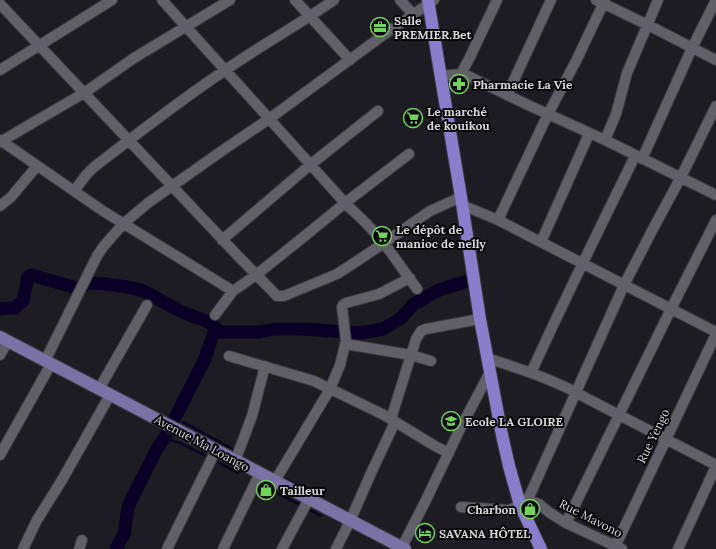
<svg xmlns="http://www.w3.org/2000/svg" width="716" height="549" viewBox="0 0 716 549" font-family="Lora,serif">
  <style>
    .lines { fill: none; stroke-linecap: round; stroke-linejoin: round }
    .stream { stroke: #0a0025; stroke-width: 2 }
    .river { stroke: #0a0025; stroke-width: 13 }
    .minor-casing { stroke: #38383e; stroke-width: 12 }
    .major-casing { stroke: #38383e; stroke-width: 14 }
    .highway-casing { stroke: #38383e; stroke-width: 14 }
    .minor { stroke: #616069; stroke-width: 10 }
    .major { stroke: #7a71a4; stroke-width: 12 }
    .highway { stroke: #8a7dcc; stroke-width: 12 }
    .labels { text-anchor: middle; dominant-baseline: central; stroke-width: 4; stroke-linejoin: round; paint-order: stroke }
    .poi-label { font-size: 12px; font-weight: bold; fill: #d5d5da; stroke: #07070a; text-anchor: start }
    .street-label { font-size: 12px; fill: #d5d5da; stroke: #07070a }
  </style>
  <rect width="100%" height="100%" fill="#1d1c23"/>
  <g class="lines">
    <!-- stream -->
    <path class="stream" d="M 183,422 L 233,449
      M 167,439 L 180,443 L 208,457
      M 214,460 L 238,473
      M 281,477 C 294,484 308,488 322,495
      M 262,485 L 302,506
      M 308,509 L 321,516"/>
    <!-- river -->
    <path class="river" d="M 0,309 L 14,308 L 23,301 L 28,277 L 31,275 L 80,289 C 82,288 85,284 87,284 C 95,281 135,288 143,291 C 158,298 172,308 187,314 C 198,319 206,318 215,327 L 214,332 L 260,332 L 274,329 L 303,329 L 361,333 L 383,329 L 400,319 L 414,304 L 439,290 L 468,281
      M 116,549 L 124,534 L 128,508 L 132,498 L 158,447 L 165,437 L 204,361 L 214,332"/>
    <!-- minor casing -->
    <g class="minor-casing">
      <path id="minor" d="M 162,0 L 207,50 L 246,93 L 345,203 L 365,222 L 384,243 L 417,289
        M 295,0 L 350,60
        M 400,0 L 413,14
        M 596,0 L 648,25 L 716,60
        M 0,4 L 240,258 L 277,296 L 284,296 L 337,274 L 351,265 L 384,243 L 430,211 L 461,197
        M 0,70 L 112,0
        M 461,74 L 470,57 L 497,0
        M 440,76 L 461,74 L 468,76 L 528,105 L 605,140 L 716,195
        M 507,95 L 551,0
        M 0,140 L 103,211 L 233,291
        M 605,140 L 616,114 L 627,73 L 658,0
        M 0,142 L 84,93 L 134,58 L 230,0
        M 642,159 L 692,48 L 716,0
        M 74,191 L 87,174 L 94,167 C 137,134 179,101 224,71 C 260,46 298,25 334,0
        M 462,205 L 498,220 L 716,332
        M 0,206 L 11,197 L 37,166
        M 498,220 L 548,114 L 576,61 L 605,0
        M 222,240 L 310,165 L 378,111
        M 541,242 L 589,134
        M 215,315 L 233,291 L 256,275 L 306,235 L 345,203 L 409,154
        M 345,344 L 411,355 L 431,361
        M 0,355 L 8,341
        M 229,356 L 314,381 L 384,415 L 435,446 L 449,453
        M 487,358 C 521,369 558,381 588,399 L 716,465
        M 45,361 L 97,256 L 103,247 L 123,224 L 148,203 L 226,148 L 269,119 L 382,36 L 434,0
        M 531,373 C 564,300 600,228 635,156
        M 99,389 L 147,305
        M 391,419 L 416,339 L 421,331 L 426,329 L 480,319
        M 0,455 L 51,364
        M 235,461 L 252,416 L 265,366
        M 275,481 L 330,389 L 340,365 L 346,341 L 342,307 L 343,305 L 346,303 L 379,294 L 410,278
        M 527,500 L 539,504 L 550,513 L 566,523 L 622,549
        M 461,507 L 509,510 L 520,505 L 529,497 L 624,285 L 654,227 L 681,177 L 716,106
        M 566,523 L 671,309 L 716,220
        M 23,549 L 37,520 L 62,480 L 110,395
        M 79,549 L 82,540
        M 167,549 L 216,450
        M 223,549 L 260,473
        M 282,549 L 309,499
        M 336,549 L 350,521 L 372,471 L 395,422
        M 401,549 L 426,500 L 461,427 L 490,372
        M 614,549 L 716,334
        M 678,549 L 716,466"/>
    </g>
    <!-- major casing -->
    <g class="major-casing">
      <path id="major" d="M 0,337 L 405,549"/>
    </g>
    <!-- highway casing -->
    <g class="highway-casing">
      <path id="highway" d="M 428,0 L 461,197 L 480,319 L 502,435 L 509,466 L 520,505 L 541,549"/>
    </g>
    <!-- minor -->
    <use href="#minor" class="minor"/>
    <!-- major -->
    <use href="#major" class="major"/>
    <!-- highway -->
    <use href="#highway" class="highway"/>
  </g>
  <!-- icons -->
  <defs>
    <g id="office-ring" transform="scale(1)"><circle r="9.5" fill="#07070a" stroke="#72d25d" stroke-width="1.5"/><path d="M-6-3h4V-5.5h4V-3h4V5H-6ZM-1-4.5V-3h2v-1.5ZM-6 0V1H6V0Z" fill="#72d25d"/></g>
    <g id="pharmacy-ring" transform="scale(1)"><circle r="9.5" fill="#07070a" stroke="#72d25d" stroke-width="1.5"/><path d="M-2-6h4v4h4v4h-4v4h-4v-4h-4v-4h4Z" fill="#72d25d"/></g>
    <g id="supermarket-ring" transform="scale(1)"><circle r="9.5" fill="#07070a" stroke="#72d25d" stroke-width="1.5"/><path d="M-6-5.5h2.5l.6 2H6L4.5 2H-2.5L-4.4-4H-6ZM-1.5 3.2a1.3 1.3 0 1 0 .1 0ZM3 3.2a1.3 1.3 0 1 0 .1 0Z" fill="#72d25d"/></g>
    <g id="school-ring" transform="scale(1)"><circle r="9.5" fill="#07070a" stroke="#72d25d" stroke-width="1.5"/><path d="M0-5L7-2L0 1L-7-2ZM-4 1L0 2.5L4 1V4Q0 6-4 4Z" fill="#72d25d"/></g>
    <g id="shop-ring" transform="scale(1)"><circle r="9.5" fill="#07070a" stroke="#72d25d" stroke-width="1.5"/><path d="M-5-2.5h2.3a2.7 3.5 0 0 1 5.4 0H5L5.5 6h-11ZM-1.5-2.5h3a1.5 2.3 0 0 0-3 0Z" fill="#72d25d"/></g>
    <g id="hotel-ring" transform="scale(1)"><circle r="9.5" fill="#07070a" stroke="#72d25d" stroke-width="1.5"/><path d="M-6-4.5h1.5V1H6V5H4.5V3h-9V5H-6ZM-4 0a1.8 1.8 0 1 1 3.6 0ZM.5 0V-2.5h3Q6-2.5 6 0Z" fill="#72d25d"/></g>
  </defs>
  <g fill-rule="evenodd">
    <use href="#office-ring" x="380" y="27"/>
    <use href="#pharmacy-ring" x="459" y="84"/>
    <use href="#supermarket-ring" x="413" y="118"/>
    <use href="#supermarket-ring" x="382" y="236"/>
    <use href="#school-ring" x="451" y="421"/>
    <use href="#shop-ring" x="266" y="490"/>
    <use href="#shop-ring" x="530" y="509"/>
    <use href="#hotel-ring" x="425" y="533"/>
  </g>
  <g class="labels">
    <!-- poi labels -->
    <g class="poi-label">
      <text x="394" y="20">Salle<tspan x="394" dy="14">PREMIER.Bet</tspan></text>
      <text x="473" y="84">Pharmacie La Vie</text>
      <text x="427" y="111">Le marché<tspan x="427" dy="14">de kouikou</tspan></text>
      <text x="396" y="229">Le dépôt de<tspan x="396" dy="14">manioc de nelly</tspan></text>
      <text x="465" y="421">Ecole LA GLOIRE</text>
      <text x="280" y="490">Tailleur</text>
      <text x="516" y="509" text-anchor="end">Charbon</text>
      <text x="439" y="533">SAVANA HÔTEL</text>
    </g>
    <!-- street labels -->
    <g class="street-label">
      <text transform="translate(653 436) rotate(-64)">Rue Yengo</text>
      <text transform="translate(202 443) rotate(28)">Avenue Ma Loango</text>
      <text transform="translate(591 518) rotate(27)">Rue Mavono</text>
    </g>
  </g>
</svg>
